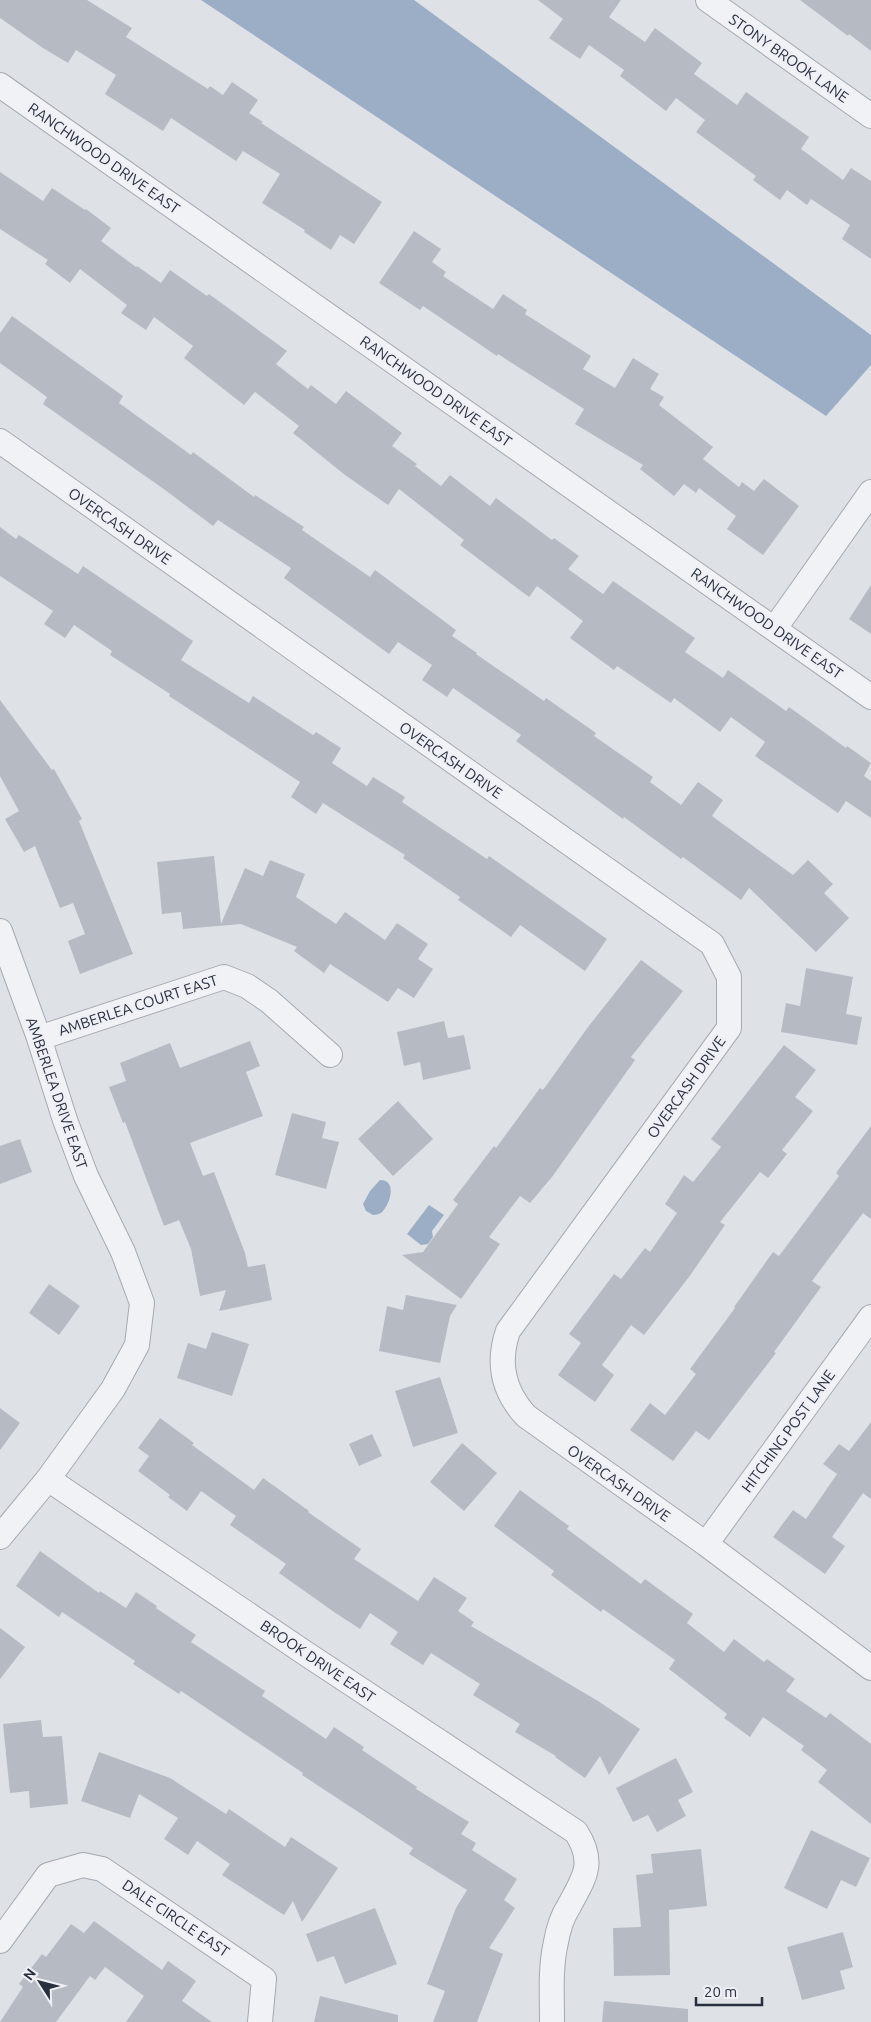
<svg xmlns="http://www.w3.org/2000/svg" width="871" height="2022" viewBox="0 0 871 2022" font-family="Ubuntu,sans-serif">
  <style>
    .water { fill: #9baec5 }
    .building { fill: #b6bbc3 }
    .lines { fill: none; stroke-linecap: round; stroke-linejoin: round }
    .minor-casing { stroke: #a4a9b1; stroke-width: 26 }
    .minor { stroke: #f1f2f6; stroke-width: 24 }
    .labels { text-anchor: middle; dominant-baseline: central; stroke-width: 4.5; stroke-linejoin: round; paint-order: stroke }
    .street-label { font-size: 15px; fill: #282f3d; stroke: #eef0f5 }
  </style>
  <rect width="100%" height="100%" fill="#dee2e7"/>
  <!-- water -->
  <path class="water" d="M 201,0 L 414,0 L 871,335 L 871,365 L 826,416 Z
    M 380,1180 C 398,1180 390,1205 381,1213 C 379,1214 375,1215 373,1215 L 366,1211 L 363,1204 L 370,1191 Z
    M 429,1205 L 444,1215 L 432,1231 L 433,1237 L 428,1244 L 421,1245 L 407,1234 Z"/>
  <!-- building -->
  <path class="building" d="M 0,0 L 87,0 L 132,28 L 126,37 L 208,89 L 210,86 L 223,95 L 232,82 L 258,100 L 249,113 L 263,122 L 261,123 L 382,202 L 354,244 L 340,235 L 331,250 L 304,232 L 305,230 L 262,203 L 280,174 L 243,151 L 236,161 L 171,118 L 163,131 L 105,94 L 116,75 L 76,50 L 68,63 L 43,48 L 0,18 Z
    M 538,0 L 621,0 L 609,17 L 645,42 L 655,28 L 702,63 L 694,74 L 737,105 L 746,92 L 809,137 L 801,149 L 843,180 L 851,168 L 871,181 L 871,259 L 842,239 L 850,225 L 811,199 L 807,205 L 787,190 L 780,200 L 753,180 L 756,176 L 696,132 L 705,120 L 676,98 L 666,111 L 620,76 L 624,70 L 589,45 L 580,59 L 549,38 L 563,19 Z
    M 800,0 L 871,0 L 871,51 L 849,34 L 848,36 Z
    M 0,172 L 43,201 L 52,188 L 85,210 L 86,209 L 111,228 L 101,241 L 136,267 L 137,266 L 161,283 L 170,270 L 207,296 L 209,294 L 287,351 L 276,364 L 308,389 L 311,385 L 336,404 L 346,391 L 402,433 L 392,446 L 417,464 L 415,466 L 441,486 L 450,475 L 490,506 L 496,498 L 552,540 L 554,538 L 579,556 L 568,569 L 603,594 L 613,581 L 695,638 L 685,652 L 723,678 L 728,670 L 786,711 L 789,707 L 846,748 L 847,746 L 871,763 L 864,776 L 871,781 L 871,818 L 846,801 L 838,813 L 755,756 L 765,742 L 731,717 L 720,732 L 674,698 L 671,703 L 617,666 L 614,670 L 570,638 L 583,621 L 537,586 L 529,597 L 460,545 L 464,540 L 399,489 L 388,505 L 345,475 L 293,433 L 299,426 L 255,392 L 244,405 L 184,358 L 193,346 L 154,317 L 146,330 L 121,313 L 127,305 L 80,269 L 70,283 L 45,264 L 48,260 L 0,229 Z
    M 414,231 L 441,249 L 432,262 L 446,272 L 443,276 L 493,309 L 503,294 L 527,310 L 525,314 L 591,356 L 583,369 L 615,388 L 633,358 L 659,374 L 650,389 L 664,397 L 659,405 L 713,447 L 703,459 L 739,487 L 742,482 L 754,491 L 764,479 L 799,506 L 763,555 L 727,529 L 736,516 L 699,488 L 696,493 L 684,484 L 674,496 L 640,469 L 643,465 L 575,424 L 584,409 L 498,354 L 497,356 L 423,306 L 420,310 L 379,283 Z
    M 12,316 L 123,396 L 119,403 L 191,455 L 193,452 L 254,497 L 255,495 L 304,527 L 302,530 L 370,577 L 375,570 L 456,630 L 452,636 L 477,653 L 476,654 L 544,701 L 546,698 L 596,733 L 594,736 L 653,777 L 650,782 L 681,805 L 698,782 L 723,800 L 712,816 L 793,875 L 808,860 L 833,884 L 824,893 L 849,918 L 816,952 L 749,888 L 741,900 L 683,857 L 681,859 L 624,817 L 623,819 L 516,741 L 521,735 L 453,688 L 447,697 L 422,680 L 432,665 L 398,642 L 389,654 L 284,578 L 291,568 L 218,520 L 213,526 L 165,490 L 43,404 L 47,397 L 0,363 L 0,333 Z
    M 0,527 L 16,539 L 19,535 L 78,574 L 83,566 L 193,641 L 181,660 L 249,703 L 253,696 L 313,735 L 316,732 L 341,748 L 332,763 L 367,786 L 373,777 L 405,797 L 402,802 L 487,859 L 489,856 L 607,939 L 585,971 L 520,925 L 511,937 L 458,900 L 460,897 L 403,858 L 405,855 L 323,803 L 316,814 L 291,797 L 300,782 L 169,696 L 170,694 L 110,655 L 112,651 L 74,625 L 65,638 L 44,624 L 53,611 L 0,576 Z
    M 871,585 L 871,634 L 849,619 Z
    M 0,700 L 52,770 L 54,769 L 82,819 L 79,821 L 133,954 L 80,974 L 68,941 L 85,934 L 73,903 L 60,908 L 35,846 L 24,852 L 5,819 L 19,811 L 0,776 Z
    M 214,856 L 221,924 L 245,868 L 263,876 L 270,860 L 305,874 L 296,897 L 336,924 L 345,912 L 385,940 L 397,923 L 428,944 L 418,959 L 433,969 L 414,998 L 398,988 L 388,1002 L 330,964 L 324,973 L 294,951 L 297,947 L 241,924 L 183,929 L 181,912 L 162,914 L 157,862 Z
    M 641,960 L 683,991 L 631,1057 L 635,1060 L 552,1177 L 530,1203 L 520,1196 L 489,1237 L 500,1244 L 461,1299 L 402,1255 L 423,1252 L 458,1204 L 453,1200 L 494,1146 L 496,1148 L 540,1088 L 543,1090 L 588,1027 Z
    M 806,968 L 853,977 L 846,1014 L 862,1017 L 857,1045 L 781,1032 L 786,1003 L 800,1006 Z
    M 444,1021 L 448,1038 L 464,1035 L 471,1069 L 423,1080 L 420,1062 L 404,1066 L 397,1032 Z
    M 250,1041 L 260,1066 L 246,1072 L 263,1116 L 190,1143 L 203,1176 L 214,1172 L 245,1253 L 248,1267 L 265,1264 L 272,1300 L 219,1311 L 226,1290 L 200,1296 L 191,1249 L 179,1220 L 164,1226 L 125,1122 L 123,1123 L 109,1087 L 126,1081 L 120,1063 L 170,1043 L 180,1068 Z
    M 784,1045 L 816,1070 L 795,1097 L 813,1111 L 782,1150 L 787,1154 L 768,1178 L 760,1172 L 720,1222 L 725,1225 L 689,1277 L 644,1335 L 631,1325 L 602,1365 L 614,1375 L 595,1402 L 558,1375 L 581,1343 L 569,1334 L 614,1274 L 621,1279 L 645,1248 L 650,1252 L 677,1213 L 665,1204 L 684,1175 L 693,1182 L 721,1147 L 711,1139 Z
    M 398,1101 L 433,1139 L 393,1176 L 358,1139 Z
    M 292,1113 L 326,1122 L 322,1138 L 339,1142 L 326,1189 L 275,1175 Z
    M 871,1126 L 871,1219 L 863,1213 L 812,1281 L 821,1287 L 774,1352 L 776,1353 L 709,1440 L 696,1431 L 673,1461 L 630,1430 L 650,1403 L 665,1415 L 696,1374 L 690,1369 L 735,1308 L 734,1307 L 773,1252 L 779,1256 L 839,1176 L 836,1173 Z
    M 20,1139 L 32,1172 L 0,1184 L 0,1146 Z
    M 49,1284 L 80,1306 L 59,1335 L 29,1313 Z
    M 406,1295 L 457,1305 L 450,1316 L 440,1363 L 379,1351 L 387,1306 L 403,1310 Z
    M 212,1332 L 249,1344 L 232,1396 L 177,1378 L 188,1343 L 206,1349 Z
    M 440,1377 L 458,1433 L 413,1447 L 395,1391 Z
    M 0,1408 L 20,1423 L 0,1450 Z
    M 160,1418 L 194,1443 L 192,1445 L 254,1490 L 263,1478 L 309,1511 L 308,1512 L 361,1549 L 354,1559 L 418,1601 L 434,1577 L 467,1598 L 458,1611 L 474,1622 L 471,1626 L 598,1701 L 640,1729 L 609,1775 L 600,1756 L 585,1778 L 555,1757 L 556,1756 L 515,1732 L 520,1724 L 473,1695 L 480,1684 L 431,1653 L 423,1665 L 390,1644 L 398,1632 L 370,1613 L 360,1629 L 334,1612 L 279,1573 L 286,1564 L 230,1525 L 236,1516 L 201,1491 L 187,1511 L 168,1497 L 170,1495 L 138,1471 L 149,1456 L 138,1448 Z
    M 871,1422 L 871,1499 L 863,1493 L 832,1537 L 845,1546 L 825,1574 L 773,1537 L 793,1510 L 806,1519 L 837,1474 L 823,1464 L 839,1444 L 849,1451 Z
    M 372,1434 L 382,1456 L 359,1466 L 349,1444 Z
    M 462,1443 L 497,1473 L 464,1511 L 430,1482 Z
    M 520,1490 L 569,1526 L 567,1529 L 641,1584 L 645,1579 L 693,1614 L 687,1623 L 724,1652 L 734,1639 L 764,1662 L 767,1659 L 795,1679 L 786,1691 L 826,1718 L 830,1713 L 871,1744 L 871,1824 L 818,1782 L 827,1770 L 801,1750 L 804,1746 L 763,1717 L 750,1737 L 724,1718 L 727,1714 L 669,1669 L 675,1660 L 603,1609 L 601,1612 L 551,1575 L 554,1571 L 494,1526 Z
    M 40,1551 L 99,1593 L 100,1591 L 126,1608 L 136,1592 L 157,1606 L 156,1608 L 196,1635 L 191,1642 L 265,1691 L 262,1696 L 326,1739 L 334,1727 L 364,1747 L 362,1750 L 417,1787 L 416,1789 L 469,1822 L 461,1834 L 476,1843 L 472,1850 L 517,1879 L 504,1900 L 515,1908 L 489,1948 L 503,1954 L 477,2022 L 433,2022 L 445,1991 L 427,1984 L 456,1908 L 467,1890 L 409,1854 L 413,1848 L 302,1775 L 303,1773 L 181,1691 L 179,1694 L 133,1664 L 135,1661 L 62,1612 L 59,1617 L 16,1586 Z
    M 0,1628 L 25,1647 L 0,1679 Z
    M 41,1720 L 43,1737 L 62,1736 L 68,1804 L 30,1808 L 29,1791 L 10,1793 L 3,1724 Z
    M 99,1752 L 170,1778 L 226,1814 L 229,1809 L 285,1847 L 291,1837 L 338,1868 L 302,1922 L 293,1901 L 284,1915 L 222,1875 L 230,1864 L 197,1841 L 188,1855 L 164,1839 L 178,1818 L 139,1794 L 130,1818 L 81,1801 Z
    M 676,1758 L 693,1792 L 678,1800 L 686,1816 L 657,1832 L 648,1815 L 633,1822 L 616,1788 Z
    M 811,1830 L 870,1858 L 856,1887 L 841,1880 L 827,1909 L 784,1888 Z
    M 701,1849 L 707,1906 L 669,1910 L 670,1975 L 614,1976 L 613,1928 L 641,1927 L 636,1875 L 653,1873 L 651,1854 Z
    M 375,1908 L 397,1964 L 345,1984 L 334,1956 L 317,1962 L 306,1934 Z
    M 94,1921 L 162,1970 L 168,1961 L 196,1981 L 182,2001 L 212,2022 L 126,2022 L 144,1996 L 105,1967 L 95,1980 L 90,1976 L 56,2022 L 0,2022 L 23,1987 L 19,1984 L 42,1954 L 46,1957 L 71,1924 L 84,1933 Z
    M 843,1932 L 853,1967 L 840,1971 L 845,1989 L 802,2000 L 787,1947 Z
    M 320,1996 L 398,2015 L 398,2022 L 314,2022 Z
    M 604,2001 L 688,2009 L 688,2022 L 602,2022 Z"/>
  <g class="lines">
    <!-- minor casing -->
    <g class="minor-casing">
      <path id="minor" d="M 708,0 L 871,116
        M 0,85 L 871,697
        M 0,441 L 712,944 L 729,977 L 729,1028 L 508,1331 C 497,1363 503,1391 526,1416 L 706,1544 L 871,1668
        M 775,628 L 871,492
        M 0,931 L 39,1038 L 65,1120 L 86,1176 L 123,1252 L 142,1303 L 137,1345 L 113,1389 L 48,1479 L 0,1537
        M 39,1038 L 224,977 L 247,986 L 269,1001 L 330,1055
        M 48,1479 L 305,1653 L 576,1832 C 596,1863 584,1878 569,1906 C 562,1917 558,1930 556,1942 C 550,1968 552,1995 552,2022
        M 706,1544 L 871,1317
        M 0,1941 L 48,1875 L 83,1865 L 102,1869 L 264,1979 L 260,2022"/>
    </g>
    <!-- minor -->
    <use href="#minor" class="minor"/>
  </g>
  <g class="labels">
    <!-- street labels -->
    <g class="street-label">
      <text transform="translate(789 58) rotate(35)">STONY BROOK LANE</text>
      <text transform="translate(104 158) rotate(35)">RANCHWOOD DRIVE EAST</text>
      <text transform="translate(436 391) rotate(35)">RANCHWOOD DRIVE EAST</text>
      <text transform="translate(120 526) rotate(35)">OVERCASH DRIVE</text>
      <text transform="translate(767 623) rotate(35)">RANCHWOOD DRIVE EAST</text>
      <text transform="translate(451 760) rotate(35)">OVERCASH DRIVE</text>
      <text transform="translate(138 1005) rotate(-18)">AMBERLEA COURT EAST</text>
      <text transform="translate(686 1087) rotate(-54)">OVERCASH DRIVE</text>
      <text transform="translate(57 1093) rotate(71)">AMBERLEA DRIVE EAST</text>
      <text transform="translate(788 1431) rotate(-54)">HITCHING POST LANE</text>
      <text transform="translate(619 1483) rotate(35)">OVERCASH DRIVE</text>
      <text transform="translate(318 1661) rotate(34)">BROOK DRIVE EAST</text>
      <text transform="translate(176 1918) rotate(34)">DALE CIRCLE EAST</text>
    </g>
  </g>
  <!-- north arrow -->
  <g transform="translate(40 1982) rotate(306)" stroke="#eef0f5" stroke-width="4" paint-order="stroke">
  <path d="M0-4L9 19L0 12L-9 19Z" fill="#282f3d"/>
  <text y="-8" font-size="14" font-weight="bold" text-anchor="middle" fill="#282f3d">N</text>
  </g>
  <!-- scale -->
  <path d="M696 1997v8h66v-8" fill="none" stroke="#282f3d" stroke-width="2.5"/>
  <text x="704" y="1997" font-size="15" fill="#282f3d" stroke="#eef0f5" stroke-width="4" paint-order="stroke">20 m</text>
</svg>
